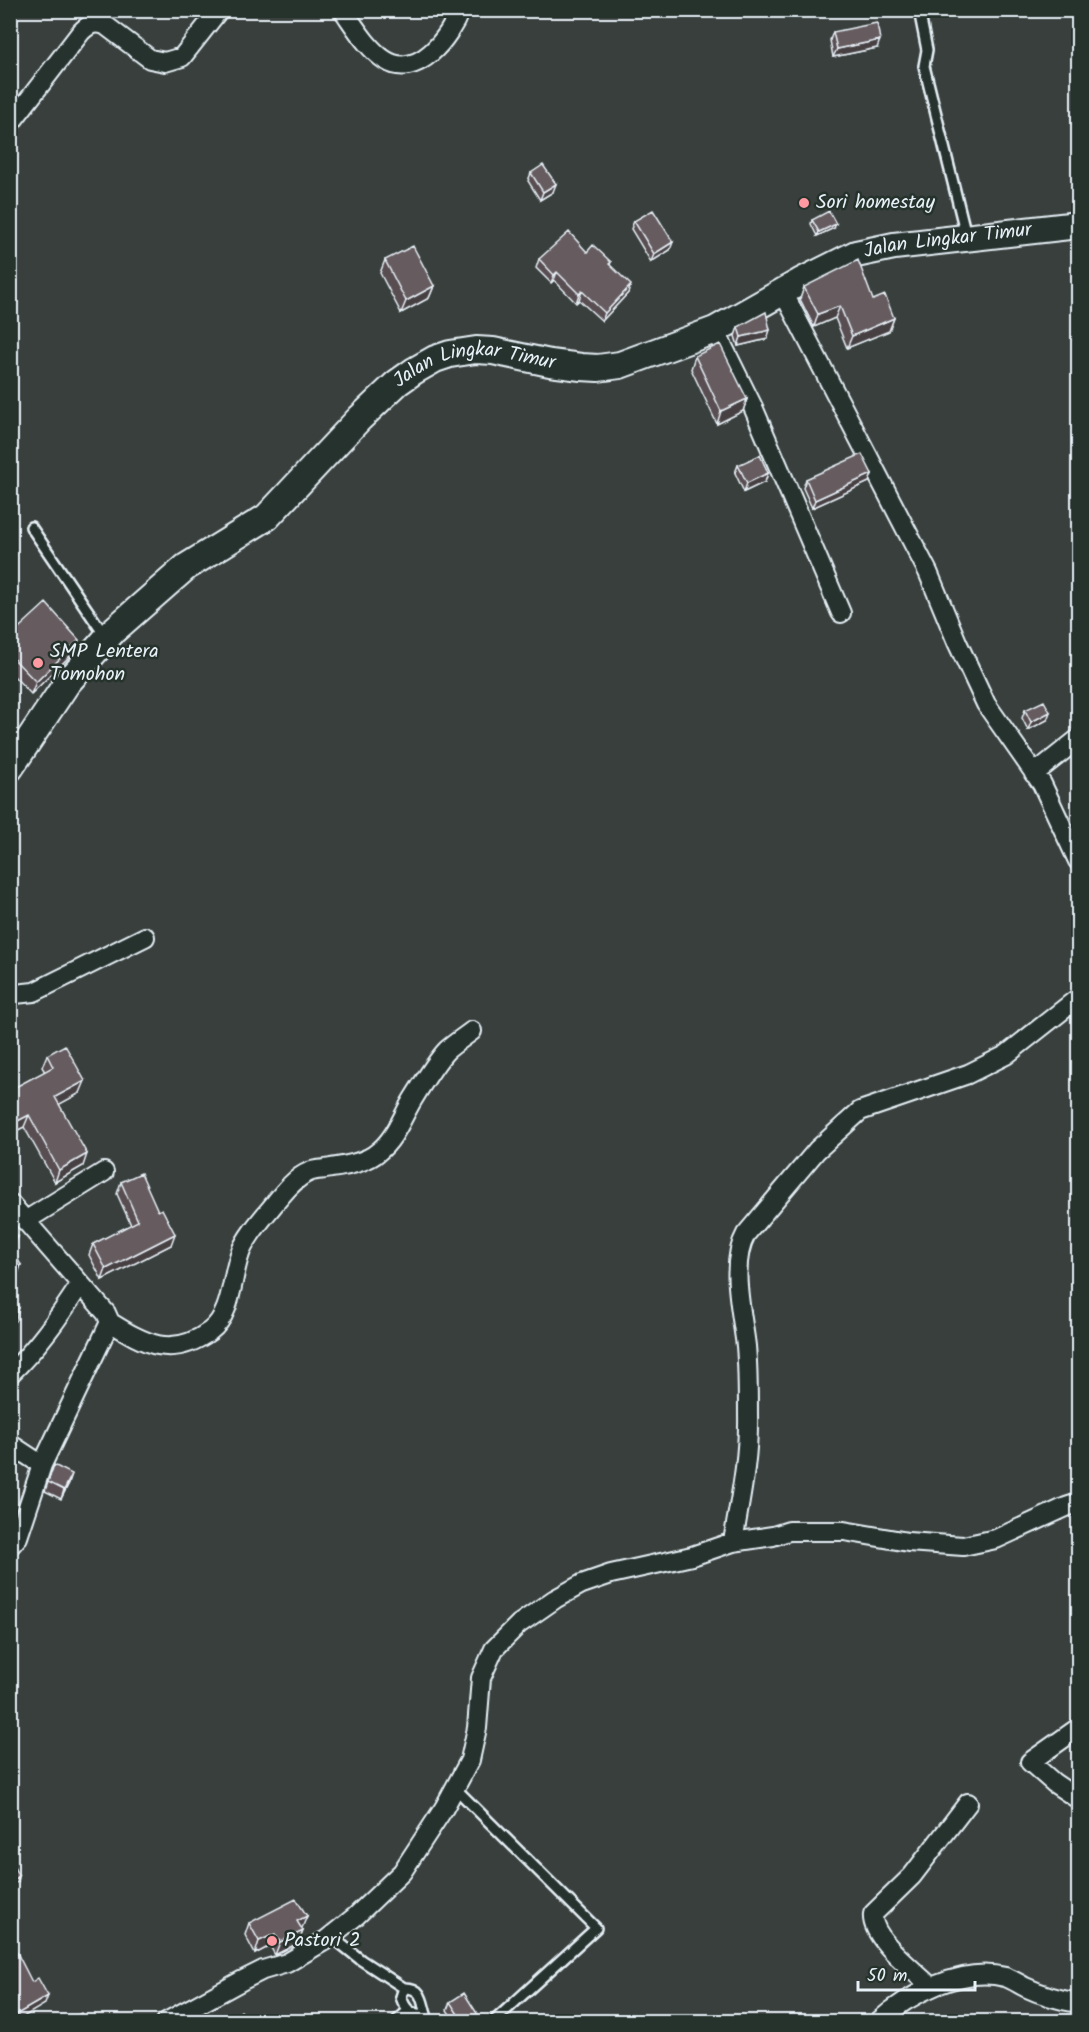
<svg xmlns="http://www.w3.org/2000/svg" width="1089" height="2032" viewBox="0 0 1089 2032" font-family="Kalam,sans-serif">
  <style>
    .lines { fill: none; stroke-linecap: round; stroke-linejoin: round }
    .service-casing { stroke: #e8f1f8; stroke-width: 14 }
    .minor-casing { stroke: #e8f1f8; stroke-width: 22 }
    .secondary-casing { stroke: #e8f1f8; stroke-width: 30 }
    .service { stroke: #26332d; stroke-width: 9 }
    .minor { stroke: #26332d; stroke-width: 18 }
    .secondary { stroke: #26332d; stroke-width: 26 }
    .wall { fill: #584e51; stroke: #e8f1f8; stroke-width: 1.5 }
    .shaded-wall { fill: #474042; stroke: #e8f1f8; stroke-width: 1.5 }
    .building { fill: #665b5e; stroke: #e8f1f8; stroke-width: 1.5 }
    .poi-dot { fill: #ff9aa2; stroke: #26332d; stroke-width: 2 }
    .labels { text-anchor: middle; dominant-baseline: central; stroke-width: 5; stroke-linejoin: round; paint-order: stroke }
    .poi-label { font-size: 20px; fill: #e8f1f8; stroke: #26332d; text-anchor: start }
    .street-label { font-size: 20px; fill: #e8f1f8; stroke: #26332d }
  </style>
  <rect width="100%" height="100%" fill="#393f3c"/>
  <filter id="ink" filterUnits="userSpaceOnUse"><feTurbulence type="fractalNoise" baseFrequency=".0167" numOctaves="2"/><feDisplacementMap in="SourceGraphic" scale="12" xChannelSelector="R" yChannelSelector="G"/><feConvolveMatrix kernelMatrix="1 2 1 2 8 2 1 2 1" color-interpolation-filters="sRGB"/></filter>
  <g filter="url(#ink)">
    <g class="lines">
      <!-- service casing -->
      <g class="service-casing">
        <path id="service" d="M 919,10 L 927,50 L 924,66 L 966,235
          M 31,527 L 105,636
          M 455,1788 L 596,1928 L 493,2022
          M 331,1936 L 361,1960 L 404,1988 C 426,1987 421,2007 429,2022
          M 404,1988 L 401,1997 C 405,2009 411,2016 425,2014
          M 395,2022 L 408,2011"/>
      </g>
      <!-- minor casing -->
      <g class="minor-casing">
        <path id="minor" d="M 343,10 C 355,27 368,49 385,60 C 417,81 450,37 460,10
          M 10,124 L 81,32 C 88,25 94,21 105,25 L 150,59 L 165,62 L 182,57 L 219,10
          M 783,292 L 928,572 L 957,642 L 986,704 L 1042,784 L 1078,861
          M 715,330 L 753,407 L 841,613
          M 1034,774 L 1078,739
          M 10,992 L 15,994 L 34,992 L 145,937
          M 10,1203 L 106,1313 L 110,1322 L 42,1465 L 18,1537 L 10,1546
          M 25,1221 L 104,1172
          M 110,1322 C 145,1344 172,1359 210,1331 C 233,1314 231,1276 241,1251 C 248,1234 264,1217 275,1203 C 284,1192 296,1177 309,1172 C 315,1169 324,1170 331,1168 C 346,1166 367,1162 378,1152 C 395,1139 402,1117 413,1099 C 421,1086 437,1060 447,1050 C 455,1043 464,1037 472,1031
          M 10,1374 C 38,1347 59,1317 80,1285
          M 10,1444 L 42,1465
          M 733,1542 C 740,1499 749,1459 748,1415 C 748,1392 748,1369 746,1346 C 742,1312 729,1264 746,1234 L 817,1150 L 860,1111 L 968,1074 L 1006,1055 L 1078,998
          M 1078,1728 L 1030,1762 L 1054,1783 L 1078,1799
          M 931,1987 C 915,1971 870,1938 873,1914 L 912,1876 L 968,1803
          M 166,2022 L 243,1980 L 263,1970 L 287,1963 L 326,1940 L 356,1916 L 402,1872 L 444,1808 L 470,1760 L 477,1728 L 481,1678 L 494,1649 L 519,1624 L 555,1599 L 582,1584 L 611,1574 L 692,1556 L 733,1542 L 773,1536 L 789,1531 L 844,1531 L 908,1542 L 963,1546 L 996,1539 L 1066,1507 L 1078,1503
          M 878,2022 C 908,1994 963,1966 1005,1977 C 1012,1979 1019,1984 1025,1987 C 1042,1995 1060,2000 1078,2003"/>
      </g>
      <!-- secondary casing -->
      <g class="secondary-casing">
        <g id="secondary">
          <path id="s1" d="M 10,768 L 67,683 L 113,631 L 186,567 L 267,517 L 359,419 L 397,383 L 414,371 L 435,359 L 450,354 L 476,350 L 493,351 L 550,363 L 581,367 L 598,368 L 620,365 L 715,330 L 800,282 L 856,254 L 894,246 L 1078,225"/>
        </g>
      </g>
      <!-- service -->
      <use href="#service" class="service"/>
      <!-- minor -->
      <use href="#minor" class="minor"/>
      <!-- secondary -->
      <use href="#secondary" class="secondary"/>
    </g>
    <!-- wall -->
    <path class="wall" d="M 833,32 L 877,48 L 833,57 L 830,40 Z
      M 531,173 L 553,192 L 540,200 L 528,181 Z
      M 812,220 L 834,228 L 817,236 L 811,224 Z
      M 634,221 L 670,250 L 651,262 L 631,229 Z
      M 587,252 L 611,262 L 610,265 L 628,293 L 602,321 L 579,300 L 576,303 L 554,280 L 551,283 L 536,268 L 539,259 Z
      M 385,260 L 434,286 L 429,298 L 401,313 L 380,273 Z
      M 804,287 L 873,300 L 894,318 L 889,331 L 847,348 L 835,318 L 814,327 L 800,299 Z
      M 738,327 L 767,339 L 738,346 L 735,336 Z
      M 695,356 L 747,399 L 743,411 L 717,424 L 691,369 Z
      M 738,465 L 768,473 L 765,482 L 744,492 L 735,473 Z
      M 872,474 L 869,482 L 812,508 L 803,488 L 806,479 Z
      M 10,636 L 74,652 L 31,694 L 10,672 Z
      M 1025,710 L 1047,720 L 1028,730 L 1022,718 Z
      M 47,1055 L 80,1093 L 59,1104 L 83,1166 L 55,1182 L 24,1127 L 10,1134 L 10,1090 L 45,1072 L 42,1067 Z
      M 121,1182 L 171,1245 L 102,1280 L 89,1255 L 93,1244 L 131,1225 L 117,1194 Z
      M 54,1465 L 69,1483 L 61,1499 L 45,1491 Z
      M 307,1916 L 301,1928 L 303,1931 L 298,1943 L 275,1955 L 270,1946 L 255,1954 L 245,1935 L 249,1923 Z
      M 450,2002 L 479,2022 L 455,2022 L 447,2010 Z"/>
    <!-- shaded-wall -->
    <path class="shaded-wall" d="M 880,40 L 877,48 L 833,57 L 837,49 Z
      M 556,184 L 553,192 L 540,200 L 543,192 Z
      M 836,224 L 834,228 L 817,236 L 819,232 Z
      M 673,242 L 670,250 L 651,262 L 654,254 Z
      M 557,272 L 554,280 L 551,283 L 554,275 Z
      M 631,285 L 628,293 L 602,321 L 605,313 Z
      M 434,286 L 429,298 L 401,313 L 406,301 Z
      M 582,291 L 579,300 L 576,303 L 579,294 Z
      M 840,306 L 835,318 L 814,327 L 818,314 Z
      M 894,318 L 889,331 L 847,348 L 852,336 Z
      M 770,330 L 767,339 L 738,346 L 741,337 Z
      M 747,399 L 743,411 L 717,424 L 721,411 Z
      M 768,473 L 765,482 L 744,492 L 747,483 Z
      M 872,474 L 869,482 L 812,508 L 815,500 Z
      M 79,640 L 74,652 L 31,694 L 36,682 Z
      M 1050,712 L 1047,720 L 1028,730 L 1031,722 Z
      M 85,1081 L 80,1093 L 51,1109 L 55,1097 Z
      M 29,1115 L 24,1127 L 10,1134 L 10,1125 Z
      M 87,1154 L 83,1166 L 55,1182 L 59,1170 Z
      M 175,1234 L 171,1245 L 102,1280 L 106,1269 Z
      M 18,1237 L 13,1250 L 10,1251 L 10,1241 Z
      M 21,1265 L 17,1277 L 10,1281 L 10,1271 Z
      M 19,1308 L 15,1321 L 10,1323 L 10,1314 Z
      M 72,1474 L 69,1483 L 61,1499 L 64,1490 Z
      M 19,1877 L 18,1882 L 10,1885 L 10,1882 Z
      M 307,1916 L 302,1928 L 293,1934 L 297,1921 Z
      M 303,1931 L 298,1943 L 275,1955 L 280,1942 Z
      M 275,1934 L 270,1946 L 255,1954 L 259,1941 Z
      M 48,1996 L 45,2004 L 15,2022 L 17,2014 Z"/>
    <!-- building -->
    <path class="building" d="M 877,23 L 880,40 L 837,49 L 833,32 Z
      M 543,165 L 556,184 L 543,192 L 531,173 Z
      M 653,210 L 673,242 L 654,254 L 634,221 Z
      M 829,211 L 836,224 L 819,232 L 812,220 Z
      M 569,232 L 587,252 L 593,245 L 611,262 L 609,264 L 631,285 L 605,313 L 582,291 L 579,294 L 557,272 L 554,275 L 539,259 Z
      M 413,246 L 434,286 L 406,301 L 385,260 Z
      M 858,260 L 873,300 L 885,295 L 894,318 L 852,336 L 840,306 L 818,314 L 804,287 Z
      M 766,312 L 770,330 L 741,337 L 738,327 Z
      M 720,344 L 747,399 L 721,411 L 695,356 Z
      M 862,454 L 872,474 L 815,500 L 806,479 Z
      M 760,455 L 768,473 L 747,483 L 738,465 Z
      M 46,603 L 79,640 L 36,682 L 10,655 L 10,636 Z
      M 1044,701 L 1050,712 L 1031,722 L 1025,710 Z
      M 65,1045 L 85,1081 L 55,1097 L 87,1154 L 59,1170 L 29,1115 L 10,1125 L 10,1090 L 53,1067 L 47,1055 Z
      M 141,1173 L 158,1211 L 162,1209 L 175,1234 L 106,1269 L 93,1244 L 138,1221 L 121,1182 Z
      M 10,1224 L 18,1237 L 10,1241 Z
      M 10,1246 L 21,1265 L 10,1271 Z
      M 10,1294 L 19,1308 L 10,1314 Z
      M 54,1465 L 72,1474 L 64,1490 L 48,1482 Z
      M 13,1865 L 19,1877 L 10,1882 L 10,1867 Z
      M 296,1899 L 307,1916 L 297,1921 L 303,1931 L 280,1942 L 275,1934 L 259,1941 L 249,1923 Z
      M 10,1943 L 12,1943 L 32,1982 L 38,1978 L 48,1996 L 17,2014 L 21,2022 L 10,2022 Z
      M 464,1993 L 480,2018 L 474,2022 L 463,2022 L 450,2002 Z
      M 241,2011 L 249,2022 L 228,2022 Z
      M 81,2013 L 85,2022 L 66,2022 Z"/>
  </g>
  <!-- markers -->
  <g class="poi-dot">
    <circle cx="804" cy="203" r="6"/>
    <circle cx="38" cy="663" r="6"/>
    <circle cx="272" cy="1941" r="6"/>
  </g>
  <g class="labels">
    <!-- poi labels -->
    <g class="poi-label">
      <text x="816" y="203">Sori homestay</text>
      <text x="50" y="652">SMP Lentera<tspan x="50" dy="23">Tomohon</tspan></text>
      <text x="284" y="1941">Pastori 2</text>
    </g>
    <!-- street labels -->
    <g class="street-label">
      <text stroke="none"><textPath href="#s1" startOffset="1138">Jalan Lingkar Timur</textPath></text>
      <text stroke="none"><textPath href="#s1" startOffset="634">Jalan Lingkar Timur</textPath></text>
    </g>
  </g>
  <!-- margin -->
  <rect width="1089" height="2032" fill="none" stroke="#26332d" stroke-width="36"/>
  <rect x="18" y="18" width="1053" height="1996" fill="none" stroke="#e8f1f8" stroke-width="2" filter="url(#ink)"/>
  <!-- scale -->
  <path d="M858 1981v9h117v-9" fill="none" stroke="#e8f1f8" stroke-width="3"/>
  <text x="867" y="1981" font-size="18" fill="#e8f1f8" stroke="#26332d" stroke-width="4.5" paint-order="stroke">50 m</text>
</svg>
